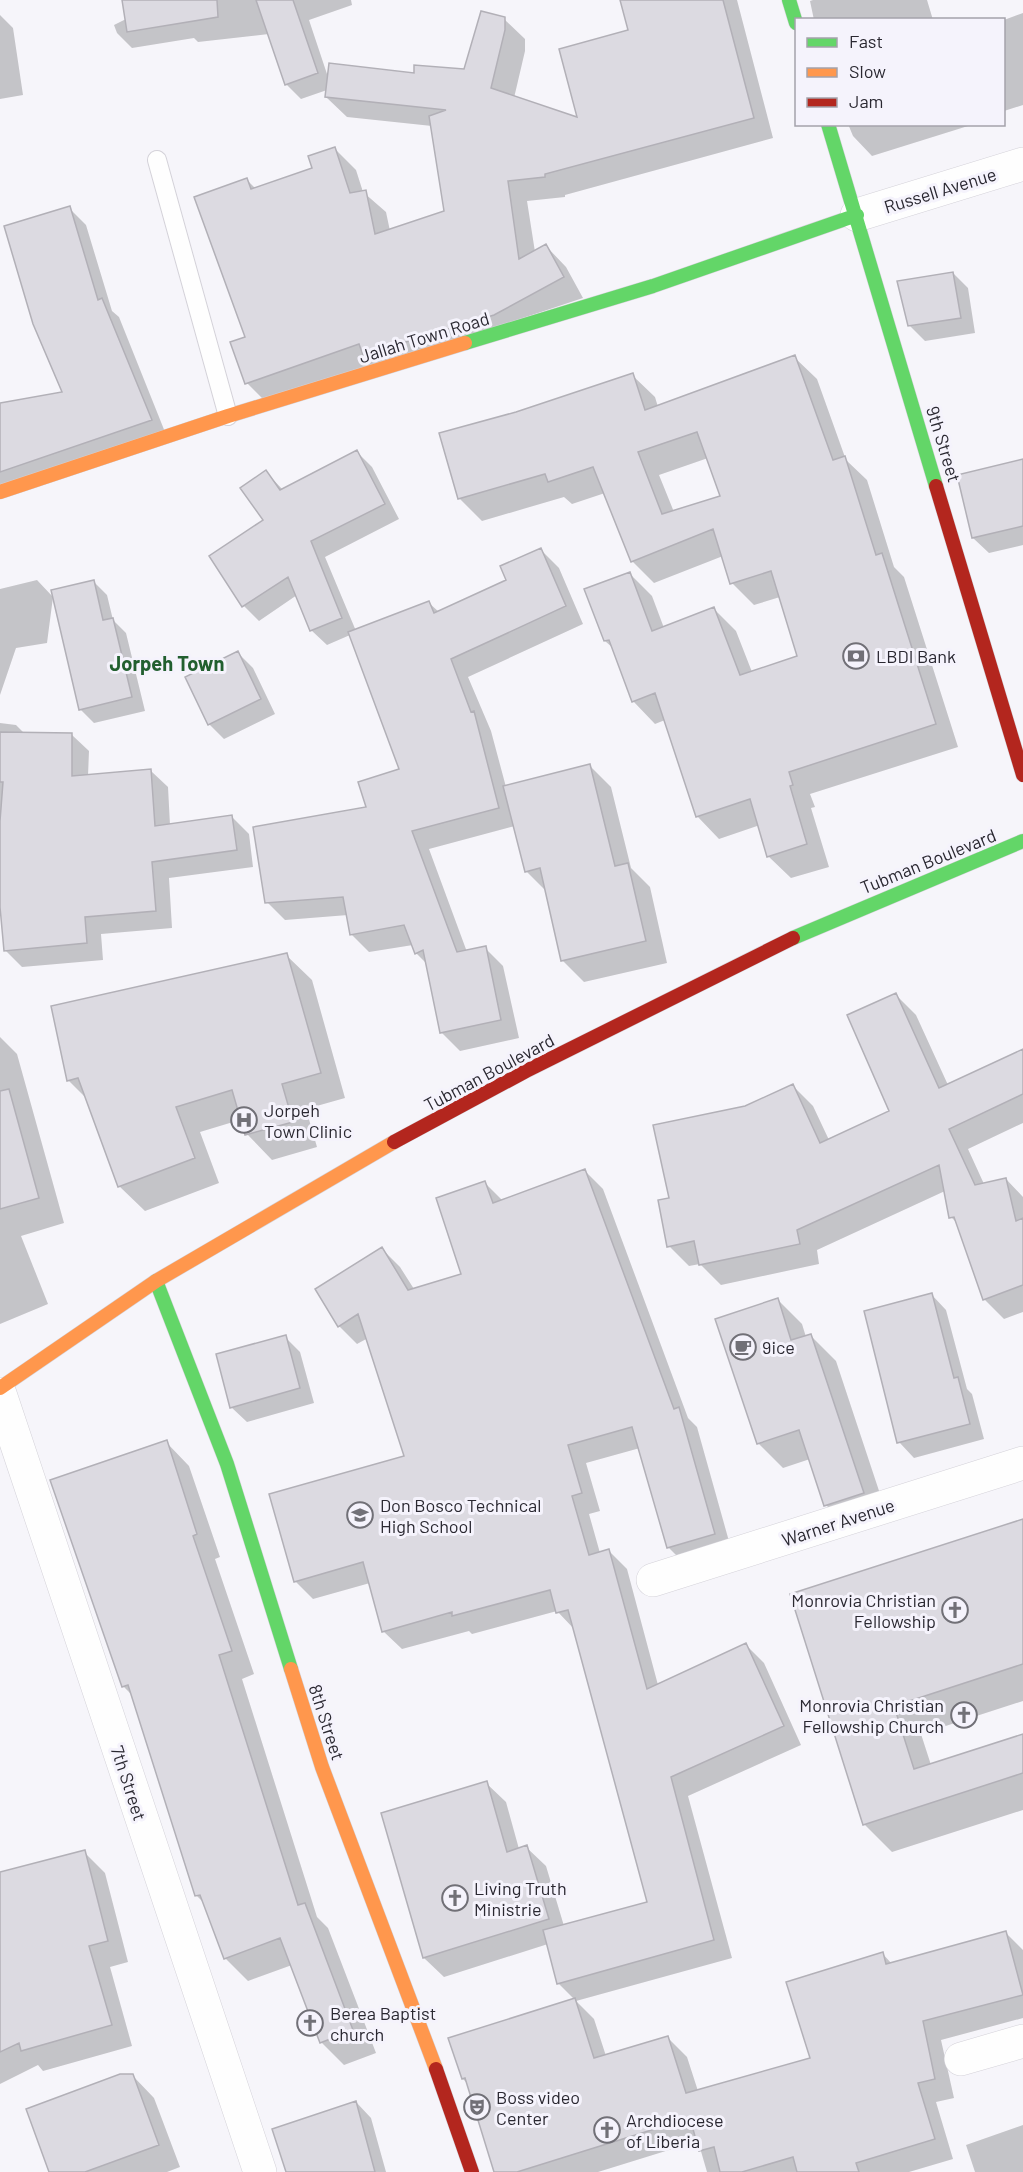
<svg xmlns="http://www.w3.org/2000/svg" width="1023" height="2172" viewBox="0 0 1023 2172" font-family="Barlow,sans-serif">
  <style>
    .shadow { fill: #0003; fill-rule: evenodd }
    .building { fill: #dcdae1; stroke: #b2b0b7; stroke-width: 1.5; fill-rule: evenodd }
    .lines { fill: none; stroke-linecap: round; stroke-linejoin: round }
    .lane-casing { stroke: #d4d2d9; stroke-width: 20 }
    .street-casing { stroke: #d4d2d9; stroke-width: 34 }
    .fast-casing { stroke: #d4d2d9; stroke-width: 15 }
    .slow-casing { stroke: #d4d2d9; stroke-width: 15 }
    .jam-casing { stroke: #d4d2d9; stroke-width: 15 }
    .lane { stroke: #fefefe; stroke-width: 18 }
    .street { stroke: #fefefe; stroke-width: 33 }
    .fast { stroke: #63d668; stroke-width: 14 }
    .slow { stroke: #ff974d; stroke-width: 14 }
    .jam { stroke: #b3261e; stroke-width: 14 }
    .labels { text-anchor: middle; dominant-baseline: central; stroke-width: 6; stroke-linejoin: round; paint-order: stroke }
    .street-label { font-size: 18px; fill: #2a2831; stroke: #f5f3fc }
    .poi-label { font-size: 18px; fill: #2a2831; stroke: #f5f3fc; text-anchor: start }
    .neighbourhood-label { font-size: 20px; font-weight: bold; fill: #225f2f; stroke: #f5f3fc }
  </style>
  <rect width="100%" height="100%" fill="#f6f5fa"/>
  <!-- shadow -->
  <path class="shadow" d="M 123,0 L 351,0 L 352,5 L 309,20 L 328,77 L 466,71 L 504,19 L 525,39 L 525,51 L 514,98 L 579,119 L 630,31 L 621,0 L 737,0 L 773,138 L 565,195 L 565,197 L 527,201 L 535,252 L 546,246 L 566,267 L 583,298 L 267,403 L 247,383 L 247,180 L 256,189 L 314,169 L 335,149 L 356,170 L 363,192 L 386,212 L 390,231 L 445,212 L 432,126 L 347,117 L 326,97 L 327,90 L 301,99 L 286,84 L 269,34 L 198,42 L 194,38 L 132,48 L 117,33 L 114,25 L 126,19 Z
    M 813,0 L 927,0 L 933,20 L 814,20 L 810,1 Z
    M 1023,13 L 1023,105 L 1004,111 L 1004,20 Z
    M 0,15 L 13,28 L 23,95 L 0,99 Z
    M 848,124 L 967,124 L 968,126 L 872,156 L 853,136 Z
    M 69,208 L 86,225 L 112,311 L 119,317 L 167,437 L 0,493 L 0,404 L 64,393 Z
    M 953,273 L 968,288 L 975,333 L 925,341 L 909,325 Z
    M 794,357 L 817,379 L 846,460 L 867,480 L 894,567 L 904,577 L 958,747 L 810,794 L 815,807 L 811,808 L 829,867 L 791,878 L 768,856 L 760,825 L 719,839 L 697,816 L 665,720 L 655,724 L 633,701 L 614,649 L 605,641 L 629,573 L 652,596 L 664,628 L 714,609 L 736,631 L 752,672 L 799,657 L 780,597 L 754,605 L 732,583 L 723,556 L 654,583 L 632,561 L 605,493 L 572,504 L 564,497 L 482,521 L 460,499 L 441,434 L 517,413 L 632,375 L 655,397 L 658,407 ZM 708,458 L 722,497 L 674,512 L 659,475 Z
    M 357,452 L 372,467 L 399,519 L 325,557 L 356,631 L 429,603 L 439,612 L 508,581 L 541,550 L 559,568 L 583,624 L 468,677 L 491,731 L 506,787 L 589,765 L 611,787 L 631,868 L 650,887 L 667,963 L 584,982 L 562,960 L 547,892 L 526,871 L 515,826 L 429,849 L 467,952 L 485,948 L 503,966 L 519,1038 L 460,1051 L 442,1033 L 428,965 L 416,953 L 413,945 L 369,952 L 351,934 L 348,915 L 285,920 L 267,902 L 368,809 L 401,770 L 350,635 L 327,645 L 311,630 L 297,595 L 259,621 L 244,606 L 265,520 L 266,472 L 283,490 Z
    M 1023,460 L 1023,545 L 989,553 L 973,538 L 959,476 Z
    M 37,580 L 53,597 L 47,643 L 16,648 L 0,695 L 0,589 Z
    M 93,581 L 107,595 L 113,620 L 126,633 L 145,711 L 94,723 L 80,709 Z
    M 238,653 L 253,668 L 275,714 L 224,739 L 209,724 Z
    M 0,723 L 16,725 L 25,734 L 72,735 L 89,751 L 88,776 L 151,771 L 168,787 L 170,825 L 232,817 L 249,834 L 253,867 L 169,878 L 172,928 L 101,934 L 103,960 L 22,967 L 5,950 L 0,895 Z
    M 286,955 L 312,980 L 345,1098 L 306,1109 L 317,1147 L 272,1160 L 247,1134 L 243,1119 L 200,1132 L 219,1183 L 145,1211 L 119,1186 L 87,1099 L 68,1080 Z
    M 896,995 L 916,1015 L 948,1085 L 1023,1054 L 1023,1123 L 968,1149 L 984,1184 L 1006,1179 L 1023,1197 L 1023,1312 L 1004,1319 L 984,1299 L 958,1224 L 951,1217 L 945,1191 L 817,1250 L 819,1264 L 721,1285 L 700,1264 L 689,1266 L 669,1246 L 671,1199 L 746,1107 L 793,1086 L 813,1106 L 829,1140 L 891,1112 Z
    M 0,1037 L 17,1054 L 64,1223 L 21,1236 L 48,1304 L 0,1324 Z
    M 584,1170 L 603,1189 L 688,1418 L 697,1427 L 732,1552 L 686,1565 L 668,1547 L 640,1448 L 586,1463 L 600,1511 L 589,1514 L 600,1553 L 608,1550 L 627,1569 L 658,1685 L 746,1645 L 764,1663 L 801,1745 L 688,1796 L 732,1958 L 576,2001 L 594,2019 L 606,2056 L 667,2037 L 687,2057 L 698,2091 L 812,2059 L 882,1953 L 892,1964 L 1006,1933 L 1023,1950 L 1023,2018 L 941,2040 L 954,2098 L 936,2102 L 953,2159 L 909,2172 L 707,2172 L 698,2141 L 598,2172 L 496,2172 L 469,2085 L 463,2079 L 575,2000 L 558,1983 L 548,1944 L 444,1977 L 424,1958 L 383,1814 L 486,1783 L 506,1802 L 519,1849 L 526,1847 L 546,1866 L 564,1926 L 649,1903 L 575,1630 L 557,1611 L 472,1634 L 469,1631 L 402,1649 L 383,1631 L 370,1583 L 313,1599 L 295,1581 L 406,1457 L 368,1338 L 357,1344 L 339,1326 L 382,1249 L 400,1267 L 414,1289 L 463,1275 L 485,1183 L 503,1201 Z
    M 931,1294 L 946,1310 L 967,1389 L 972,1394 L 984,1439 L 914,1458 L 899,1442 Z
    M 777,1299 L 802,1324 L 806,1337 L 811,1336 L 836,1361 L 888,1518 L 851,1530 L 826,1505 L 810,1459 L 783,1468 L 758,1443 Z
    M 285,1337 L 300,1352 L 314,1403 L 247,1422 L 231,1407 Z
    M 166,1442 L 189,1466 L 220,1557 L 215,1559 L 254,1674 L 242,1679 L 317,1917 L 328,1928 L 376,2053 L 344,2065 L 321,2042 L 292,1965 L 248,1981 L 225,1958 L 205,1904 L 196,1895 L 133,1696 L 124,1687 L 52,1481 Z
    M 1023,1521 L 1023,1701 L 921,1734 L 931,1765 L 1023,1735 L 1023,1810 L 892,1852 L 864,1824 L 792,1594 Z
    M 84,1852 L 105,1873 L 128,1962 L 110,1967 L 132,2046 L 43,2071 L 38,2065 L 0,2084 L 0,1873 Z
    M 132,2075 L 154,2098 L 180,2167 L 167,2172 L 51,2172 Z
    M 356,2102 L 371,2118 L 386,2172 L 288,2172 Z
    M 1023,2125 L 1023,2172 L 975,2172 L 966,2145 Z"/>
  <!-- building -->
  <path class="building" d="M 122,0 L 217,0 L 218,17 L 127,32 Z
    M 256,0 L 293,0 L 318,73 L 285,85 Z
    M 620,0 L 723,0 L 754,118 L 545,174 L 545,177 L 508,181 L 519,259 L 546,244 L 564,277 L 494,315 L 363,355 L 359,344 L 245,384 L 230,342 L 245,337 L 194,197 L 247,178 L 251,189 L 312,168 L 308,156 L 335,147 L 350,193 L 366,190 L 375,234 L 444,211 L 429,116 L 446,110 L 325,97 L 329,63 L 414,73 L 414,65 L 464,69 L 481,11 L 505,17 L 505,30 L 491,88 L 577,117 L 559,49 L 628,30 Z
    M 70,206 L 98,300 L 102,298 L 152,420 L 0,472 L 0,403 L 62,392 L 33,324 L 4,226 Z
    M 953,272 L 961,318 L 908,326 L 897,281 Z
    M 795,355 L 833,460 L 845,456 L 876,555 L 882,553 L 936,724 L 789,772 L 793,785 L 790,786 L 807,844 L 767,857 L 750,799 L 696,817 L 655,693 L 632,702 L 609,640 L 604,641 L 584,589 L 630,572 L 652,631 L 714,607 L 740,675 L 797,656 L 771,571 L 730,584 L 713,529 L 631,562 L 593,467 L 548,482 L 545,474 L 458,499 L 439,433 L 516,412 L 633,373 L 645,410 ZM 697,432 L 720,496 L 662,514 L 638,452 Z
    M 357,450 L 385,504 L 311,541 L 342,618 L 310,631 L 288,577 L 242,607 L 209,556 L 263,520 L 240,488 L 266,470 L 280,490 Z
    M 1023,459 L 1023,526 L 972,538 L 957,475 Z
    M 541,548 L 566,606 L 451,659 L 471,712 L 474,711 L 499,808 L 412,831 L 457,952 L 486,946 L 501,1020 L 440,1033 L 423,950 L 415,954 L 404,925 L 350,935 L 343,897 L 265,903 L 253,827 L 366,807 L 358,782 L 399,769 L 348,632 L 429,601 L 434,613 L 506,580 L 500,566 Z
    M 94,580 L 103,620 L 113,618 L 132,697 L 79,710 L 51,590 Z
    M 238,651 L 261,699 L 208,725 L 185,677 Z
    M 0,732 L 72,733 L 72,776 L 151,769 L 155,826 L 232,815 L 237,850 L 152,862 L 156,911 L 85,917 L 87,943 L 4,951 L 0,907 L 0,821 L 3,782 L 0,782 Z
    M 590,764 L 615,866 L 628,863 L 646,941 L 561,961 L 540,868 L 525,872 L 503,786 Z
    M 287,953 L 321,1073 L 282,1084 L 293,1122 L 245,1135 L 232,1090 L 176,1107 L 195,1158 L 118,1187 L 78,1078 L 67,1081 L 51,1006 Z
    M 896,993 L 939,1088 L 1023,1049 L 1023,1094 L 949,1129 L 975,1185 L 1006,1178 L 1016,1221 L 1023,1218 L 1023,1285 L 983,1300 L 954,1217 L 949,1218 L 939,1165 L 797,1230 L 800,1244 L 699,1265 L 694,1241 L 667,1247 L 658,1200 L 669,1198 L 653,1125 L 745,1106 L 793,1084 L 820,1143 L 889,1111 L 847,1015 Z
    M 9,1089 L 39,1198 L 0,1209 L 0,1091 Z
    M 585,1169 L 674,1409 L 679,1407 L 715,1534 L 667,1548 L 632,1427 L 568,1445 L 582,1493 L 572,1496 L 589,1555 L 609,1549 L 647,1689 L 746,1643 L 784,1726 L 671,1777 L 714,1940 L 557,1984 L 543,1930 L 647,1902 L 568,1610 L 556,1613 L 550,1590 L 452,1616 L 452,1612 L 382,1632 L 363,1562 L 294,1582 L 269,1494 L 404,1456 L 358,1314 L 338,1327 L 315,1289 L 382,1247 L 408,1290 L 461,1274 L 436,1198 L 485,1181 L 493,1203 Z
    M 932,1293 L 954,1378 L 958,1377 L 970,1424 L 897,1443 L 864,1311 Z
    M 778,1298 L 791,1340 L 811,1334 L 864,1493 L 824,1506 L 799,1430 L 757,1444 L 715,1319 Z
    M 286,1335 L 300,1388 L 230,1408 L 216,1354 Z
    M 167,1440 L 197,1534 L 193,1536 L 232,1651 L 219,1655 L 298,1905 L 305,1903 L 353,2030 L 320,2043 L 280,1938 L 224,1959 L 200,1895 L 195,1896 L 128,1685 L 122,1687 L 50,1480 Z
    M 1023,1519 L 1023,1664 L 894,1706 L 914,1769 L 1023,1734 L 1023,1773 L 863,1825 L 790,1594 Z
    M 487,1781 L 507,1852 L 527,1845 L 549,1919 L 423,1958 L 381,1813 Z
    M 85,1850 L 108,1941 L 89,1946 L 112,2025 L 21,2051 L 19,2043 L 0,2052 L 0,1872 Z
    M 1006,1931 L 1023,1995 L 923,2021 L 935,2079 L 918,2083 L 935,2139 L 856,2163 L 859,2172 L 797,2172 L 793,2157 L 742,2172 L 720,2172 L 714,2147 L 699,2151 L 690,2118 L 517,2172 L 494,2172 L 465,2078 L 462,2079 L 448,2038 L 575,1998 L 594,2058 L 668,2036 L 686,2093 L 810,2058 L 786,1982 L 883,1952 L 886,1964 Z
    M 120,2074 L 133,2074 L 159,2145 L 85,2172 L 49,2172 L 26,2109 Z
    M 356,2101 L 375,2172 L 286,2172 L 272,2129 Z"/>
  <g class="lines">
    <!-- lane casing -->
    <g class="lane-casing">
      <path id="lane" d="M 157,160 L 228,416"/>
    </g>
    <!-- street casing -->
    <g class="street-casing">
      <path id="street" d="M 857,215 L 1023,164
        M 0,1394 L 260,2172
        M 653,1580 L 1023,1463
        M 961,2059 L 1023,2041"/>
    </g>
    <!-- fast casing -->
    <g class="fast-casing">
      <path id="fast" d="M 789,0 L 796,23
        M 828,124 L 936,486
        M 465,343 L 653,286 L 857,215
        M 793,938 L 1023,841
        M 156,1281 L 227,1464 L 291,1669"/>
    </g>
    <!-- slow casing -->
    <g class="slow-casing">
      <path id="slow" d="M 0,492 L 228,416 L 465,343
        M 0,1388 L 156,1281 L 394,1142
        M 291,1669 L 322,1767 L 436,2069"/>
    </g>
    <!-- jam casing -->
    <g class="jam-casing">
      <path id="jam" d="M 936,486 L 1023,775
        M 394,1142 L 526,1071 L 793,938
        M 436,2069 L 472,2172"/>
    </g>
    <!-- lane -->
    <use href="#lane" class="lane"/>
    <!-- street -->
    <use href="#street" class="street"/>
    <!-- fast -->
    <use href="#fast" class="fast"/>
    <!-- slow -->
    <use href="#slow" class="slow"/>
    <!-- jam -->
    <use href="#jam" class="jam"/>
  </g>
  <!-- icons -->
  <defs>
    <g id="bank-ring" transform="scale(1.35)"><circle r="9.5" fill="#f5f3fc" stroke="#717077" stroke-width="1.5"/><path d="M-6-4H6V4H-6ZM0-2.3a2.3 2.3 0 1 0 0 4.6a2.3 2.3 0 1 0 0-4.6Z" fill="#717077"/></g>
    <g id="hospital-ring" transform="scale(1.35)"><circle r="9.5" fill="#f5f3fc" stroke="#717077" stroke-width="1.5"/><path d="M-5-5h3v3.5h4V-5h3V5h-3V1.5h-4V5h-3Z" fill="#717077"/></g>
    <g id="cafe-ring" transform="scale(1.35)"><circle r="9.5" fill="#f5f3fc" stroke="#717077" stroke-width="1.5"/><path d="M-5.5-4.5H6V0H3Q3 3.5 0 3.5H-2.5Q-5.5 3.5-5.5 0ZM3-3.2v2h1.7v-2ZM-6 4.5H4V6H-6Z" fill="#717077"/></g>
    <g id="school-ring" transform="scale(1.35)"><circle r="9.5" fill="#f5f3fc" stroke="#717077" stroke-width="1.5"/><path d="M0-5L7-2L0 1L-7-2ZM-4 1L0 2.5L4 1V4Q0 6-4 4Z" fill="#717077"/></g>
    <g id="church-ring" transform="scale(1.35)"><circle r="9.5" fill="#f5f3fc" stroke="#717077" stroke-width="1.5"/><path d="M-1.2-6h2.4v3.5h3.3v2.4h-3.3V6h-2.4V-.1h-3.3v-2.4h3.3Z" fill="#717077"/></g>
    <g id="theatre-ring" transform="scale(1.35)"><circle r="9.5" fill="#f5f3fc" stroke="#717077" stroke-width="1.5"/><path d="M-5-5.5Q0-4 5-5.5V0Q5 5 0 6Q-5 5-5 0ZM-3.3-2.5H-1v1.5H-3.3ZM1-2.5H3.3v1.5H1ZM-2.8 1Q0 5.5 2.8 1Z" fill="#717077"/></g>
  </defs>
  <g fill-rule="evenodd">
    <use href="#bank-ring" x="856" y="656"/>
    <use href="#hospital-ring" x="244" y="1120"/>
    <use href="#cafe-ring" x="743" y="1347"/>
    <use href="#school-ring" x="360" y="1515"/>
    <use href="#church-ring" x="955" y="1610"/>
    <use href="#church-ring" x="964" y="1715"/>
    <use href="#church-ring" x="455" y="1898"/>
    <use href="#church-ring" x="310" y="2023"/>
    <use href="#theatre-ring" x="477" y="2107"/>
    <use href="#church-ring" x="607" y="2130"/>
  </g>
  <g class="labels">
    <!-- street labels -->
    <g class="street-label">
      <text transform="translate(940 190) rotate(-17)">Russell Avenue</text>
      <text transform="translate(424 337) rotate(-17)">Jallah Town Road</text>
      <text transform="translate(944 444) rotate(73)">9th Street</text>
      <text transform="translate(928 861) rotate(-22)">Tubman Boulevard</text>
      <text transform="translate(489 1072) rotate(-28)">Tubman Boulevard</text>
      <text transform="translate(838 1522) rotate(-18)">Warner Avenue</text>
      <text transform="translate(327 1722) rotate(72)">8th Street</text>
      <text transform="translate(129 1783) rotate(72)">7th Street</text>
    </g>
    <!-- poi labels -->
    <g class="poi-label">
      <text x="876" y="656">LBDI Bank</text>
      <text x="264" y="1110">Jorpeh<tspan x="264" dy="21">Town Clinic</tspan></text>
      <text x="762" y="1347">9ice</text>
      <text x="380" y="1505">Don Bosco Technical<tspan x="380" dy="21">High School</tspan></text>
      <text x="936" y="1600" text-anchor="end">Monrovia Christian<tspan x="936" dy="21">Fellowship</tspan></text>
      <text x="944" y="1705" text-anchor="end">Monrovia Christian<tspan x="944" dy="21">Fellowship Church</tspan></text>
      <text x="474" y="1888">Living Truth<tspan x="474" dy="21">Ministrie</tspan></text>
      <text x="330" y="2013">Berea Baptist<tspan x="330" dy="21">church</tspan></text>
      <text x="496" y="2097">Boss video<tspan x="496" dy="21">Center</tspan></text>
      <text x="626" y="2120">Archdiocese<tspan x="626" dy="21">of Liberia</tspan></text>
    </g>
    <!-- neighbourhood labels -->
    <g class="neighbourhood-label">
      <text x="167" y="663">Jorpeh Town</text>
    </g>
  </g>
  <!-- legend -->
  <rect x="795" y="18" width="210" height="108" fill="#f5f3fc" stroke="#a4a2ab" stroke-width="1.5"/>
  <rect x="807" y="38" width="30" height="9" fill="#63d668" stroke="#a4a2ab" stroke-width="1.5"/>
  <text x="849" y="48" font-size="18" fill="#2a2831">Fast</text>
  <rect x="807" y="68" width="30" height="9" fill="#ff974d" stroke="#a4a2ab" stroke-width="1.5"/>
  <text x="849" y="78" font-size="18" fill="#2a2831">Slow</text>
  <rect x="807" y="98" width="30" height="9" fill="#b3261e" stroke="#a4a2ab" stroke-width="1.5"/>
  <text x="849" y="108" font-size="18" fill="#2a2831">Jam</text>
</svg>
